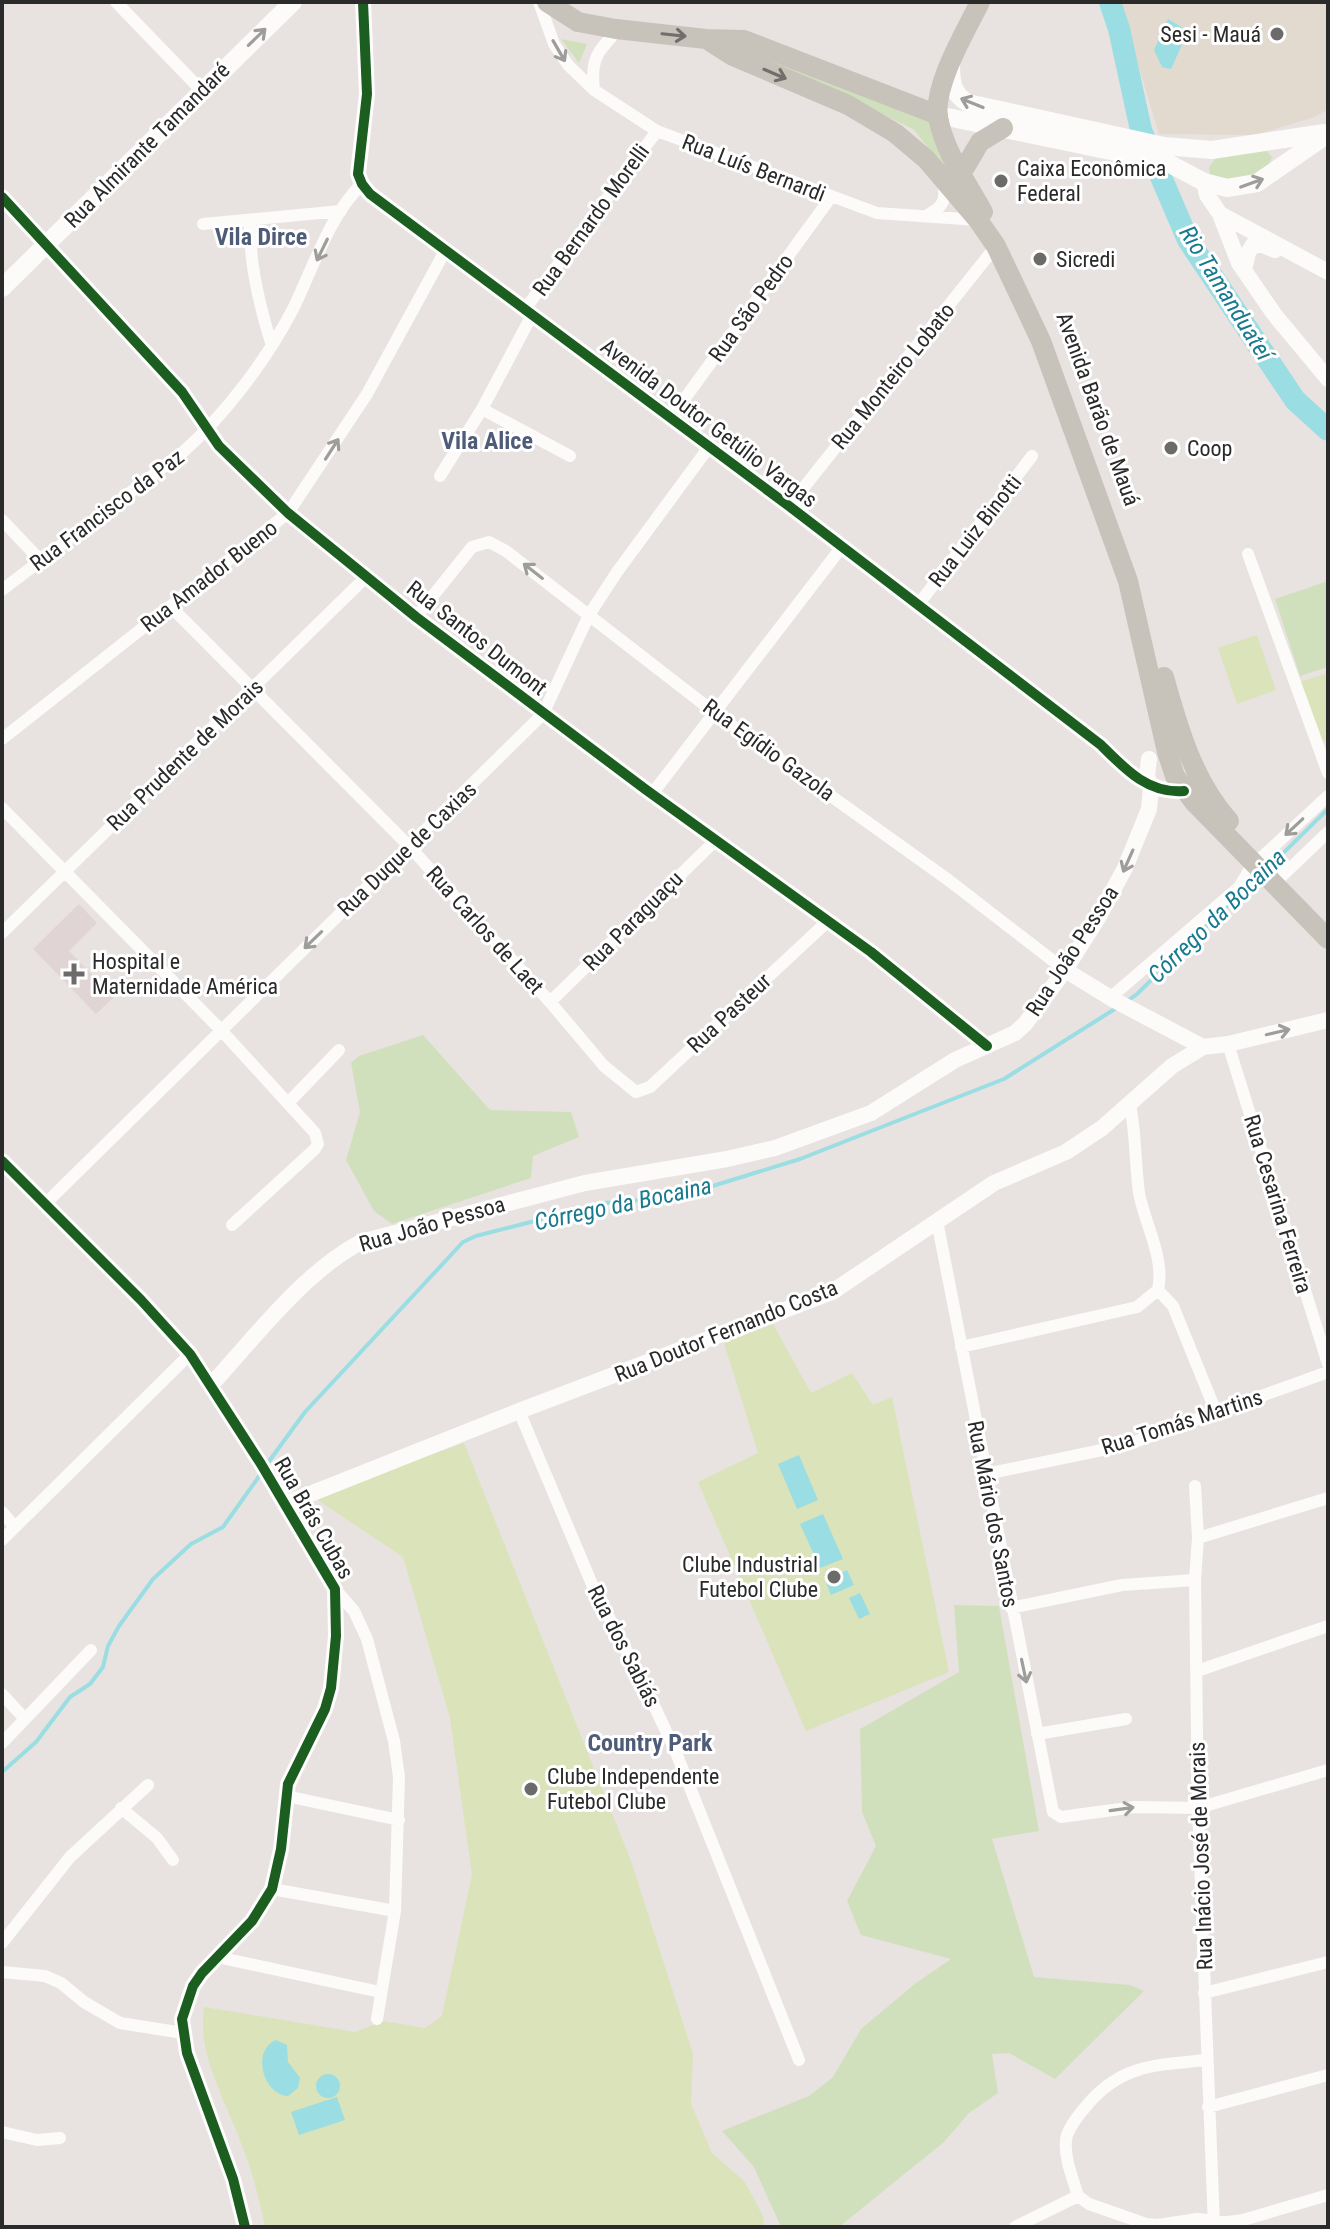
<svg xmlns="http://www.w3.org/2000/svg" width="1330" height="2229" viewBox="0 0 1330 2229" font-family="'Roboto Condensed',sans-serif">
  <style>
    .education { fill: #e2d9cf }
    .medical { fill: #e1d4d5 }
    .green { fill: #d1e0bc }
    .pitch { fill: #dbe3ba }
    .water { fill: #9adde3 }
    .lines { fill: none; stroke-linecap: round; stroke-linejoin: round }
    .stream { stroke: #9adde3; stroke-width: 4 }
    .river { stroke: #9adde3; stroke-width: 22 }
    .minor { stroke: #fcfbfa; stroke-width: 12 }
    .tertiary { stroke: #fcfbfa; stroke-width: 16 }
    .secondary { stroke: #fcfbfa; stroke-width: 18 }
    .primary { stroke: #c8c3ba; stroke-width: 20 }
    .cycleway-casing { stroke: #fff; stroke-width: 15 }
    .cycleway { stroke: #1b5e20; stroke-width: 10 }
    .oneway { stroke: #716f6b }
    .oneway2 { stroke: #9e9d9c }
    .poi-dot { fill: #6c6b6a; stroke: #fff; stroke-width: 3 }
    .labels { text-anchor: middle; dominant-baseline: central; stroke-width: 6; stroke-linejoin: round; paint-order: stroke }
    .poi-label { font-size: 22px; fill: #2a2a2a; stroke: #fff; text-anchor: start }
    .street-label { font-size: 22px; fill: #2a2a2a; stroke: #fff }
    .neighbourhood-label { font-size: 24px; font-weight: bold; fill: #4e5c77; stroke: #fff }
    .water-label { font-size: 24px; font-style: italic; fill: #197a8f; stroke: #fff }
  </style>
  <rect width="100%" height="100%" fill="#e8e3e0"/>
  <!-- education -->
  <path class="education" d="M 1119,2 L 1328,2 L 1328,109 L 1315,117 L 1255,135 L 1159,134 Z"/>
  <!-- medical -->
  <path class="medical" d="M 79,904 L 97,923 L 69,951 L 114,997 L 96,1014 L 33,949 Z"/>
  <!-- green -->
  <path class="green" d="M 561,39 L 587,44 L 579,63 Z
    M 752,53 L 933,117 L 953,178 L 913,129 Z
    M 1254,148 L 1267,151 L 1272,157 C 1268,171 1250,180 1235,181 C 1228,182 1217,177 1210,174 L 1209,167 L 1218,155 Z
    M 1328,581 L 1328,667 L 1300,676 L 1275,599 Z
    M 423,1035 L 490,1110 L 571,1112 L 579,1137 L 533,1156 L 531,1178 L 392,1224 L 374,1211 L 346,1160 L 360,1112 L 351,1063 L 359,1056 Z
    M 954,1605 L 999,1606 L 1039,1831 L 992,1839 L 1034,1977 L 1130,1985 L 1144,1991 L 1055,2079 L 1009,2053 L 992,2054 L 998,2093 L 969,2113 L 944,2142 L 839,2227 L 781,2227 L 754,2167 L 722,2131 L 809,2096 L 833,2077 L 861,2029 L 916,1983 L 951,1959 L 861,1935 L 847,1901 L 876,1846 L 862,1812 L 860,1729 L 959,1672 Z"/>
  <!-- pitch -->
  <path class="pitch" d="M 1257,635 L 1276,690 L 1237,704 L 1218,648 Z
    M 1328,673 L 1328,739 L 1319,742 L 1299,682 Z
    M 773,1324 L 811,1393 L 852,1373 L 873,1405 L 892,1397 L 949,1672 L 806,1731 L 698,1482 L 758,1453 L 724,1343 Z
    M 464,1443 L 631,1861 L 693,2054 L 691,2104 L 712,2153 L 745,2182 L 764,2218 L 762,2227 L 265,2227 C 259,2198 252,2170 241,2143 C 225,2098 197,2056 204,2007 L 355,2032 L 384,2021 L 425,2028 L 442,2016 L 472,1875 L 450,1718 L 403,1557 L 313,1497 Z"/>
  <!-- water -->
  <path class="water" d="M 1168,19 L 1188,31 L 1171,69 L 1162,67 L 1154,50 Z
    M 799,1455 L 818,1500 L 797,1509 L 778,1464 Z
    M 823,1514 L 843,1559 L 820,1568 L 800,1524 Z
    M 847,1570 L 854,1585 L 831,1595 L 825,1580 Z
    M 860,1593 L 870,1614 L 859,1619 L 849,1598 Z
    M 276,2040 L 287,2045 L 288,2062 L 300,2078 L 298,2088 L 288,2096 C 263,2095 251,2050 276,2040 Z
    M316 2086a12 12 0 1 1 24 0a12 12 0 1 1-24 0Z
    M 337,2097 L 345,2120 L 299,2135 L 291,2112 Z"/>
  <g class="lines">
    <!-- stream -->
    <path class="stream" d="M 1268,868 L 1328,809
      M 1242,892 L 1259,876
      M 1126,1002 L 1137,994 L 1235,898
      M 267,1464 L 305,1412 L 463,1242 L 476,1236 L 605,1203 L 677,1197 L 800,1159 L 1004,1079 L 1118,1007
      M 2,1772 L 36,1742 L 70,1697 L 90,1684 L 103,1667 L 108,1646 L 119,1626 L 153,1579 L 191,1544 L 223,1527 L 260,1475"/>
    <!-- river -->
    <path class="river" d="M 1110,2 L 1119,29 L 1141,130 L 1188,240 L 1295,400 L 1328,430"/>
    <!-- minor -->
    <path class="minor" d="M 116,2 L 202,91
      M 539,2 L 554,44 L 568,65 L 594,90 L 657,131 L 877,213 L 978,220
      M 594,90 C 590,58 598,51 619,29
      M 929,214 C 945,206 946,198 943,181
      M 250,222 C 249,262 260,308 272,346
      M 203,224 L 341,211
      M 525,309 L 657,131
      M 482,409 L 570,456
      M 670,419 L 831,197
      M 440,476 L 482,409 L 532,315
      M 789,506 L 996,246
      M 2,520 L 41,561
      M 1248,554 L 1328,773
      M 2,590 L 182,453 C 225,415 268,358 294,307 C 313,268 330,214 362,184
      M 918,605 L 1032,456
      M 171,607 L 410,847 L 550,1002 L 604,1066 L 636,1092 L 650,1087 L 828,921
      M 416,617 L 472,547 L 489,542 L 506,551 L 715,713 L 947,879 L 1065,970
      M 2,739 L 288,513 L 367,394 L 445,251
      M 652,794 L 841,548
      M 2,808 L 220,1029 L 315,1133 L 318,1144 L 315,1149 L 232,1225
      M 1261,858 L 1328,796
      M 1280,878 L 1328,832
      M 2,933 L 367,576
      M 1111,997 L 1239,887 L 1254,863
      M 550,1002 L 716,840
      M 1228,1044 L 1328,1364
      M 289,1102 L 339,1050
      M 1130,1105 C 1136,1134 1135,1163 1139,1193 C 1145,1225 1165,1257 1158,1290
      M 45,1204 L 543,714 L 589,615 L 617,572 L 709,447
      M 937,1221 L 1053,1812 L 1061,1817 L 1135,1807 L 1198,1808 L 1328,1770
      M 1158,1290 L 1173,1306 L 1216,1412
      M 961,1347 L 1137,1307 L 1158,1290
      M 519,1411 L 594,1589 L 641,1678 L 675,1750 L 799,2060
      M 986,1474 L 1126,1445 L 1328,1372
      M 1195,1486 L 1198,1538 L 1195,1580 L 1198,1808 L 1214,2227
      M 2,1512 L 15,1527
      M 1198,1538 L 1328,1498
      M 2,1540 L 190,1354
      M 335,1589 L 354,1611 L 367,1639 L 394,1741 L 399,1777 L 395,1911 L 377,2019
      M 1011,1608 L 1122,1585 L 1195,1580
      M 1197,1671 L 1328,1626
      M 2,1694 L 25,1719
      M 1037,1734 L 1126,1719
      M 2,1743 L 91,1650
      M 286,1796 L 399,1820
      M 121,1808 L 157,1838 L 173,1860
      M 272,1889 L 395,1911
      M 2,1943 L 70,1857 L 148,1785
      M 217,1957 L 380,1992
      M 2,1972 L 45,1976 L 61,1983 L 84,2002 L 120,2023 L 183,2033
      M 1204,1993 L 1328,1962
      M 1208,2107 L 1328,2075
      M 2,2132 L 37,2140 L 60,2138
      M 1078,2196 L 1089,2204 L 1146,2224 L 1158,2225 L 1197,2219 L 1228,2222 L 1243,2220 L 1328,2195
      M 1015,2227 L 1078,2196 C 1073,2179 1062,2153 1067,2135 C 1071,2124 1081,2112 1088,2104 C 1122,2064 1158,2065 1206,2060"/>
    <!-- tertiary -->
    <path class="tertiary" d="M 363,2 L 367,94 L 358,174 L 362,184 L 370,194 L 789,506 L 1101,745 C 1125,769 1148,794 1184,791
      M 1204,182 L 1207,195 L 1220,214 L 1328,272
      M 2,197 L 182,392 L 219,446 L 288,513 L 416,617 L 645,789 L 871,952 L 987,1046
      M 1220,214 L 1239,263 L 1274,314 L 1328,379
      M 1244,270 L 1248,253 L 1253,245 L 1263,245 L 1275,250
      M 1065,970 L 1114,1000 L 1203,1047
      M 2,1161 L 141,1300 L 190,1354 L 261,1464 L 335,1589 L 336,1636 L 331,1688 L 325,1709 L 288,1784 L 281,1849 L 272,1889 L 252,1921 L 202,1973 L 193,1986 L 182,2019 L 187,2053 L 233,2179 L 245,2227
      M 211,1385 C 255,1337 304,1272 361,1242 L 585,1183 L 727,1159 L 775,1148 L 871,1113 L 955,1060 L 1015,1033 L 1025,1024 L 1065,970 L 1098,918 L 1125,868 L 1149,809 L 1151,787 L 1147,776 L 1149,759
      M 285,1504 L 519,1411 L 832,1292 L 994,1183 L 1066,1152 L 1102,1128 L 1172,1066 L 1203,1047 L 1228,1044 L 1328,1020"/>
    <!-- secondary -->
    <path class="secondary" d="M 951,64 C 951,81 952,94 968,103 L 1164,146 L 1212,150 L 1324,133
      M 938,115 L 1168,163 L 1204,182 L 1227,188 L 1257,183 L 1328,134
      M 2,288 L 293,2"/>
    <!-- primary -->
    <path class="primary" d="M 547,2 L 578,22 L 616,29 L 706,39 L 744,40 L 938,115
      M 980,2 C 966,31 933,85 938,117 C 944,151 967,183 983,212
      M 706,39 L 733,56 L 848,105 L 895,133 L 926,159 L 978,220 L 996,246 L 1041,341 L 1128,581 L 1167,752 L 1175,776 L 1194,802 L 1328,939
      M 961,174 L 980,142 L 1003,128
      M 1164,677 C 1178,727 1193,781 1229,821"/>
    <!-- cycleway casing -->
    <g class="cycleway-casing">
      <path id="cycleway" d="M 363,2 L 367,94 L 358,174 L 362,184 L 370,194 L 789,506 L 1101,745 C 1125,769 1148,794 1184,791
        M 2,197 L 182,392 L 219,446 L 288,513 L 416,617 L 645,789 L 871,952 L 987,1046
        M 2,1161 L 141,1300 L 190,1354 L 261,1464 L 335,1589 L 336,1636 L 331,1688 L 325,1709 L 288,1784 L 281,1849 L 272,1889 L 252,1921 L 202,1973 L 193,1986 L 182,2019 L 187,2053 L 233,2179 L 245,2227"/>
    </g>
    <!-- cycleway -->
    <use href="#cycleway" class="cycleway"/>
  </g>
  <!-- one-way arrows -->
  <defs><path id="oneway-shaft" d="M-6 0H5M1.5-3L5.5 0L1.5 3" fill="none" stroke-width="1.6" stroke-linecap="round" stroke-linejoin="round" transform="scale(2)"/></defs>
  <g class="oneway">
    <use href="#oneway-shaft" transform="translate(674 35) rotate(6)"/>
    <use href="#oneway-shaft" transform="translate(775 74) rotate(23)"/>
  </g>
  <g class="oneway2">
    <use href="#oneway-shaft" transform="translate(257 37) rotate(-44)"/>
    <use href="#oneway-shaft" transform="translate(559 51) rotate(60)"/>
    <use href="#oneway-shaft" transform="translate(972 103) rotate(-158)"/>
    <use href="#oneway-shaft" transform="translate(1252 183) rotate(-20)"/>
    <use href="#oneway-shaft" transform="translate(322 250) rotate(116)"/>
    <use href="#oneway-shaft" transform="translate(332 449) rotate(-57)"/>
    <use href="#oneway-shaft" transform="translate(533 571) rotate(-142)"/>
    <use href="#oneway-shaft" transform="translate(1294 827) rotate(137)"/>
    <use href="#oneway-shaft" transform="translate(1128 861) rotate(114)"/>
    <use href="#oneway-shaft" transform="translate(313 940) rotate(136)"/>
    <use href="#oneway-shaft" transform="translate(1278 1032) rotate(-13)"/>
    <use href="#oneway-shaft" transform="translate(1024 1671) rotate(78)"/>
    <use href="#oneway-shaft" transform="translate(1122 1809) rotate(-8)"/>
  </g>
  <!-- markers -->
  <g class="poi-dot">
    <circle cx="1277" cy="34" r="8"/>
    <circle cx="1001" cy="181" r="8"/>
    <circle cx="1040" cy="259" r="8"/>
    <circle cx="1171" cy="448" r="8"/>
    <path d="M70 962h8v8h8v8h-8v8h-8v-8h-8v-8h8z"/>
    <circle cx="834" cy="1577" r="8"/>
    <circle cx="531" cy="1789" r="8"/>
  </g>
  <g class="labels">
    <!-- poi labels -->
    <g class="poi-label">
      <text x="1261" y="34" text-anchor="end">Sesi - Mauá</text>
      <text x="1017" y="168">Caixa Econômica<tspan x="1017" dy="25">Federal</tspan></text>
      <text x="1056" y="259">Sicredi</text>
      <text x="1187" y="448">Coop</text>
      <text x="92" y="961">Hospital e<tspan x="92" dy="25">Maternidade América</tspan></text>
      <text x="818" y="1564" text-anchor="end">Clube Industrial<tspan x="818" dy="25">Futebol Clube</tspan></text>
      <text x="547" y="1776">Clube Independente<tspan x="547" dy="25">Futebol Clube</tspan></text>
    </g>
    <!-- street labels -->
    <g class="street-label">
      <text transform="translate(147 145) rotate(-45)">Rua Almirante Tamandaré</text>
      <text transform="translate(754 168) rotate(21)">Rua Luís Bernardi</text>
      <text transform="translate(591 220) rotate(-54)">Rua Bernardo Morelli</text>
      <text transform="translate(751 308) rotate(-54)">Rua São Pedro</text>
      <text transform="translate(893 376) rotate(-51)">Rua Monteiro Lobato</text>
      <text transform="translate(1098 409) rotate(70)">Avenida Barão de Mauá</text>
      <text transform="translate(709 423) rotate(37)">Avenida Doutor Getúlio Vargas</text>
      <text transform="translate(107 510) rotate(-37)">Rua Francisco da Paz</text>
      <text transform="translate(975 531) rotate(-52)">Rua Luiz Binotti</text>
      <text transform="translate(209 576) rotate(-38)">Rua Amador Bueno</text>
      <text transform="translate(477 638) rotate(38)">Rua Santos Dumont</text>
      <text transform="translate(769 750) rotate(36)">Rua Egídio Gazola</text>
      <text transform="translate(185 755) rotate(-44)">Rua Prudente de Morais</text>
      <text transform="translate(407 849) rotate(-44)">Rua Duque de Caxias</text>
      <text transform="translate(633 921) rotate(-45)">Rua Paraguaçu</text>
      <text transform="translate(485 930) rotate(48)">Rua Carlos de Laet</text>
      <text transform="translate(1072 951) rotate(-57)">Rua João Pessoa</text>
      <text transform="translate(729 1013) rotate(-43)">Rua Pasteur</text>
      <text transform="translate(1278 1204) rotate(73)">Rua Cesarina Ferreira</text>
      <text transform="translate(432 1224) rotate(-16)">Rua João Pessoa</text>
      <text transform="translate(726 1331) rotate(-22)">Rua Doutor Fernando Costa</text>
      <text transform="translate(1182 1422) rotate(-18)">Rua Tomás Martins</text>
      <text transform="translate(993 1514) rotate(79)">Rua Mário dos Santos</text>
      <text transform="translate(314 1518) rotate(60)">Rua Brás Cubas</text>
      <text transform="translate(624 1646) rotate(63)">Rua dos Sabiás</text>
      <text transform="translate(1201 1856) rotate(-92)">Rua Inácio José de Morais</text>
    </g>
    <!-- neighbourhood labels -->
    <g class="neighbourhood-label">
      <text x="261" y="237">Vila Dirce</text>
      <text x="487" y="441">Vila Alice</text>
      <text x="650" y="1743">Country Park</text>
    </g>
    <!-- water labels -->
    <g class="water-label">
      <text transform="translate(1226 293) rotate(58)">Rio Tamanduateí</text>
      <text transform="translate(1217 916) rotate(-44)">Córrego da Bocaina</text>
      <text transform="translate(623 1204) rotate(-12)">Córrego da Bocaina</text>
    </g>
  </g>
  <!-- border -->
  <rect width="1330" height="2229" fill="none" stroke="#2a2a2a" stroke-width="8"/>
</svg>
